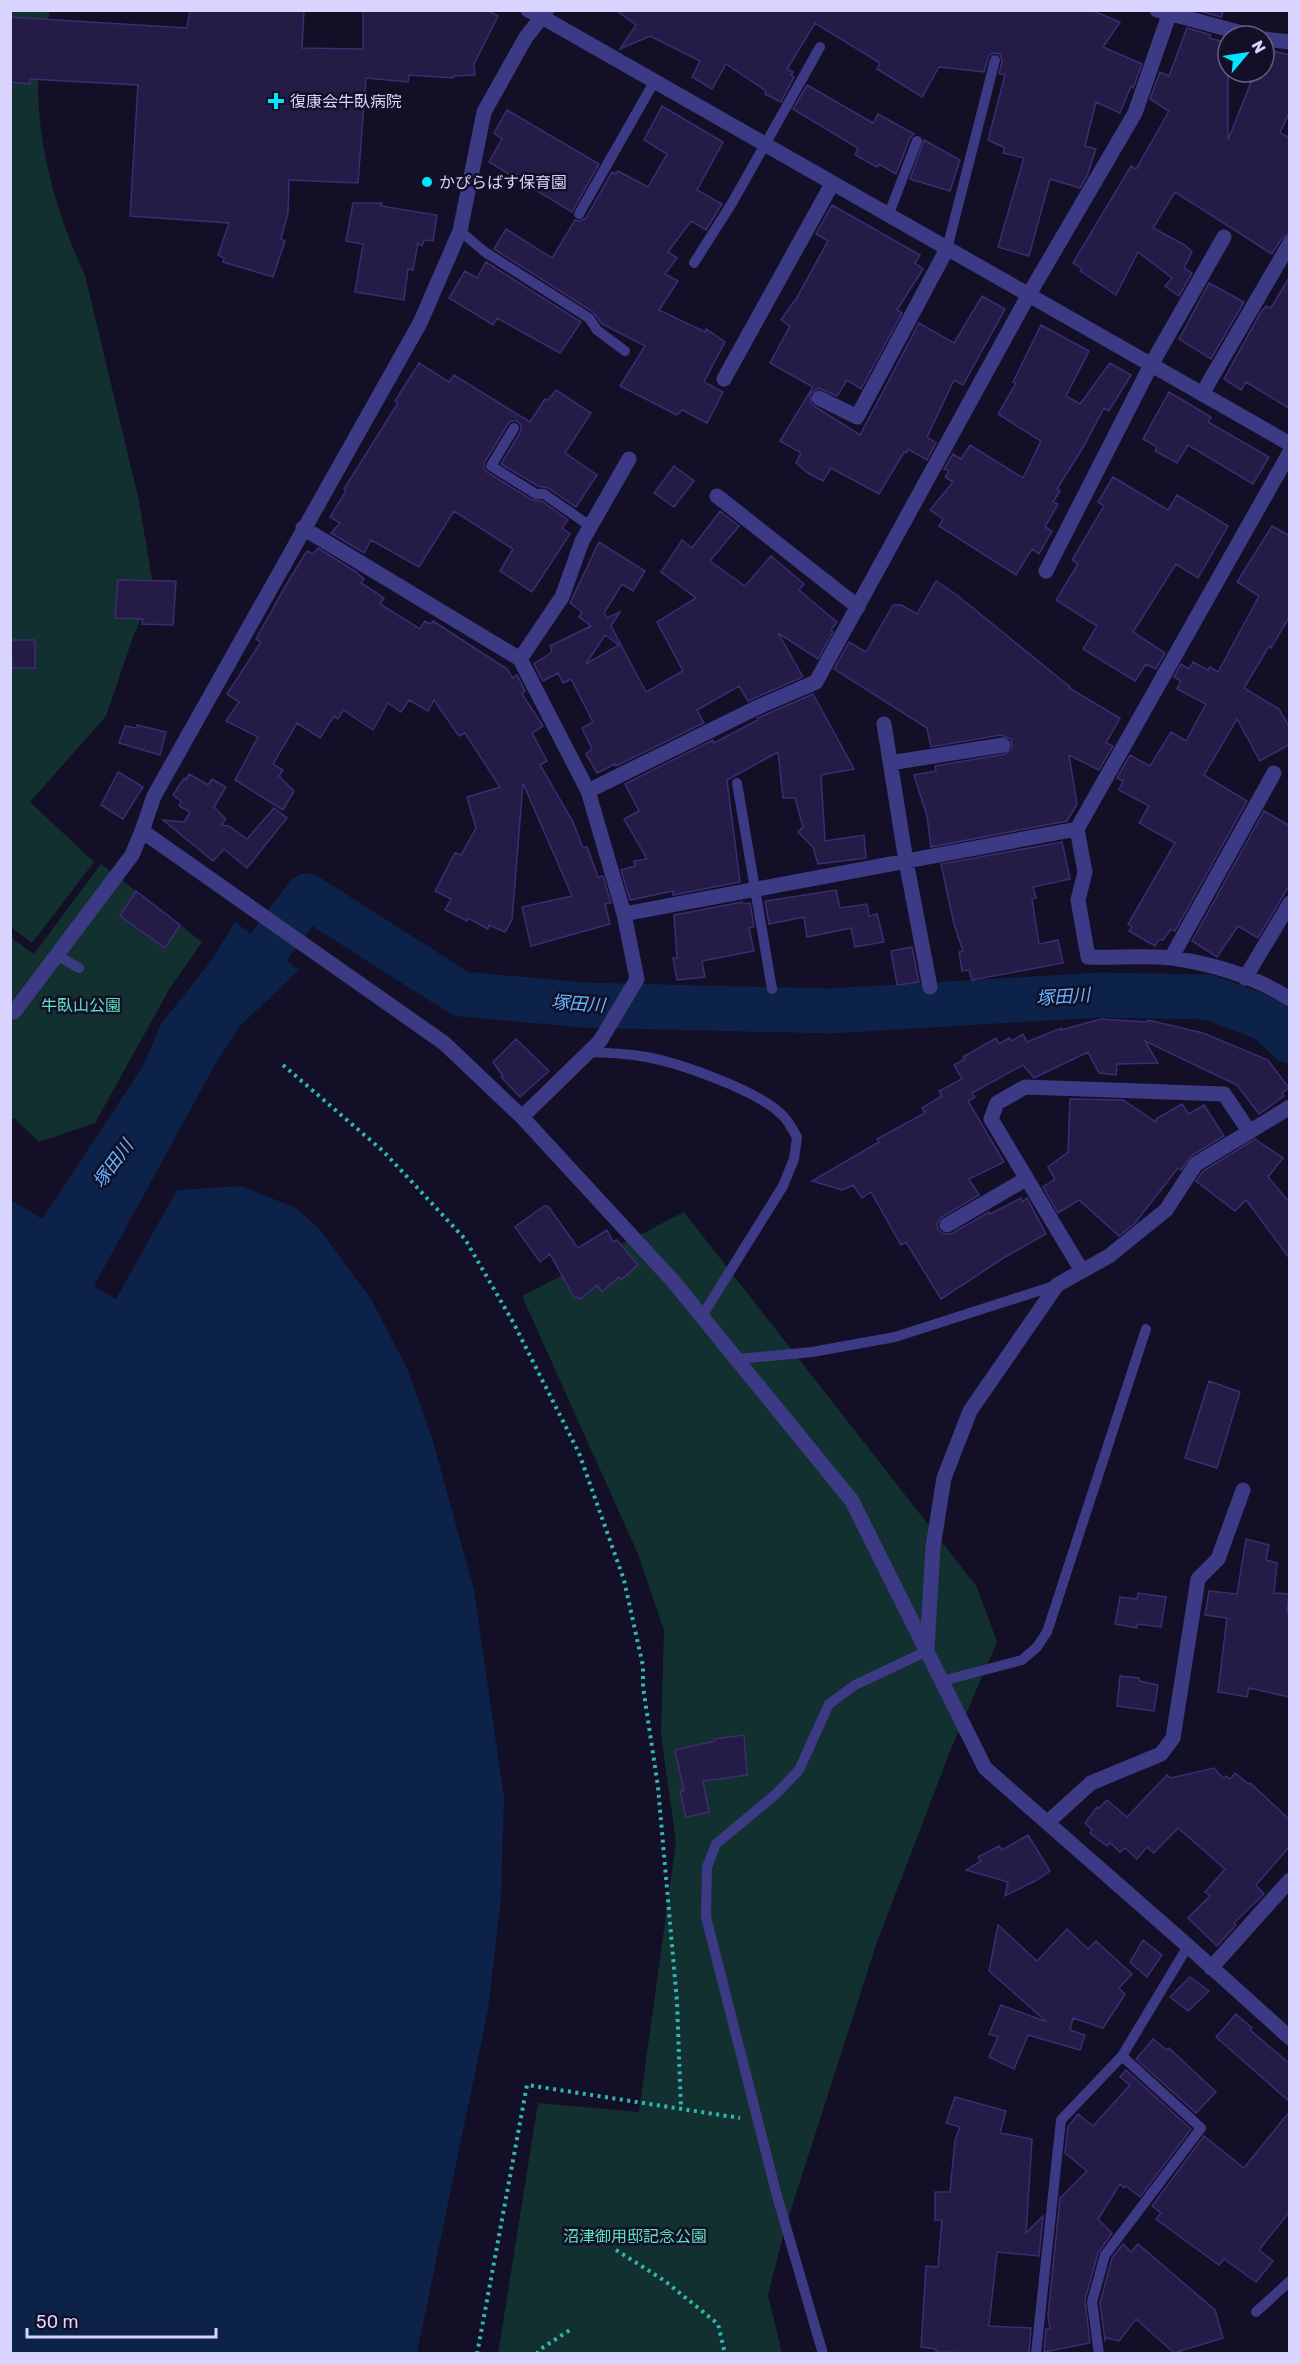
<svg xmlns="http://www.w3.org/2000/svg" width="1300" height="2364" viewBox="0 0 1300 2364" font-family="Rubik,'Noto Sans JP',sans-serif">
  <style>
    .green { fill: #12302f }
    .water { fill: #0c2248 }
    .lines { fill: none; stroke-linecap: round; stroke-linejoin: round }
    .river { stroke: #0c2248; stroke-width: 45 }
    .building { fill: #241b47; stroke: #3b2d73; stroke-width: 1.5; fill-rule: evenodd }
    .path { stroke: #2fb8b0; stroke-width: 4; stroke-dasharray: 3 4.5; stroke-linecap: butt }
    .service { stroke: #3d3a85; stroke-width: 10 }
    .minor { stroke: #3d3a85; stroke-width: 15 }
    .tertiary { stroke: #3d3a85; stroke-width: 15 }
    .poi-dot { fill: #00e5ff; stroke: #130f26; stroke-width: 2 }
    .labels { text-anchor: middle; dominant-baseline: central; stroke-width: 5; stroke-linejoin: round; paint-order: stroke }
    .poi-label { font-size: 16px; fill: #d9d4ff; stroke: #130f26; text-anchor: start }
    .park-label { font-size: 16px; fill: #5fe0c0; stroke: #130f26 }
    .water-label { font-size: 18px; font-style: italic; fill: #62b6ff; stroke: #130f26 }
  </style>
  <rect width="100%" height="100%" fill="#130f26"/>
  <!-- green -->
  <path class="green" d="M 50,10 C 47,25 42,40 40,56 C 31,126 55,212 85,275 L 139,501 L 154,591 L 134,634 L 106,716 L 30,802 L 94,862 L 32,943 L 11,927 L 10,11 Z
    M 101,864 L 202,942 L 170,988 L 95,1123 L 39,1142 L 14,1118 L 11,1119 L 10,937 L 34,954 Z
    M 684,1212 L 977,1587 L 997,1642 L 951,1749 L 877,1942 L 785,2228 L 768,2295 L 782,2353 L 498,2354 L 538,2103 L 639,2112 L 676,1842 L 661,1735 L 664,1630 L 638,1554 L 522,1296 Z"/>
  <!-- water -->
  <path class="water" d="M 235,922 L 299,970 L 240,1026 L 217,1061 L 94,1286 L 116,1299 L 177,1190 L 241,1186 L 294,1207 L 319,1228 L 371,1299 L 407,1368 L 432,1438 L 474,1590 L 504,1797 L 501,1898 L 488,2010 L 417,2353 L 11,2353 L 11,1200 L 42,1219 L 143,1066 L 161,1024 L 211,961 Z"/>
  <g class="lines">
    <!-- river -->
    <path class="river" d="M 232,996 L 307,896 L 461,994 L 584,1005 L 830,1011 L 1099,995 L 1208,997 L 1267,1019 L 1290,1041"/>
  </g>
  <!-- building -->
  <path class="building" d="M 190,10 L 304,10 L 302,48 L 363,49 L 363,10 L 487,10 L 498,16 L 474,64 L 475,75 L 454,76 L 453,78 L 409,75 L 408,82 L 366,78 L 358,183 L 289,180 L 288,213 L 281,239 L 285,241 L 273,277 L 223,262 L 224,258 L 218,255 L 229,223 L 130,216 L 138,85 L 30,79 L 30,84 L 10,82 L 10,17 L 187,28 Z
    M 616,10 L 1091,10 L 1120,22 L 1103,47 L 1142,64 L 1133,88 L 1131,86 L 1120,113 L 1096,102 L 1085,146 L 1096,149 L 1087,176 L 1080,188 L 1050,179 L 1029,256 L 998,247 L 1024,158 L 1003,153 L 1005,148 L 988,140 L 1005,75 L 999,74 L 1002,61 L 1000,54 L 994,53 L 989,55 L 984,72 L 939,67 L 922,97 L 877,69 L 880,63 L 815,23 L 787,69 L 793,72 L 791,75 L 794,77 L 781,102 L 765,94 L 766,91 L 726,64 L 712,89 L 692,77 L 700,61 L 650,36 L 620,49 L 636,25 Z
    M 1196,10 L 1224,10 L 1221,17 Z
    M 1187,28 L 1211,35 L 1209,38 L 1228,43 L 1228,140 L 1255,72 L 1264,72 L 1264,49 L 1290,55 L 1290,111 L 1280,133 L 1290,138 L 1290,233 L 1282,238 L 1272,254 L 1175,192 L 1153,228 L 1185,245 L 1192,252 L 1184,268 L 1192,273 L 1179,296 L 1165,286 L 1172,278 L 1138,252 L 1116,295 L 1080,271 L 1082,269 L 1073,263 L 1131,166 L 1136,169 L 1169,111 L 1150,99 L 1160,72 L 1169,76 Z
    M 807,85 L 873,123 L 878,114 L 914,134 L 910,138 L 896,174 L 879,164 L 877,167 L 855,155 L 858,148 L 793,109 Z
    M 662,106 L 723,142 L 697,190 L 722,204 L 706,230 L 691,221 L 668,252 L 677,258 L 665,274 L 678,281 L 659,310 L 705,332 L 706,329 L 725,342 L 704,382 L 723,392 L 707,423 L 682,410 L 677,415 L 620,386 L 645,346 L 602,324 L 593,312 L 494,249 L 506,229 L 552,258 L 575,220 L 580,221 L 586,218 L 612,172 L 616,174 L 618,171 L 648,187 L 667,154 L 644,140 Z
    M 507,110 L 599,164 L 572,212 L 489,162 L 502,139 L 494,133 Z
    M 924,140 L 960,160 L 950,191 L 910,179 Z
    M 353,203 L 382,203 L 381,206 L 437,215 L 433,241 L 424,240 L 422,246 L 418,243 L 413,270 L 408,269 L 404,300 L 355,292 L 363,244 L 346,241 Z
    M 832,205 L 920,255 L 915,263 L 923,269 L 897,310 L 902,313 L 861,389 L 847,380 L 837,396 L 819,388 L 810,394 L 811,403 L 814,406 L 860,435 L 919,323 L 954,343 L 982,296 L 1005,309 L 963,385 L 954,380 L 927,437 L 936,443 L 927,460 L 908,449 L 906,453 L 904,452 L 879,494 L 831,468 L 823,481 L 808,473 L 796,463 L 801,453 L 780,441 L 813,387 L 770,363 L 790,326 L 781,320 L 794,301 L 795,301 L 828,241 L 816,234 Z
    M 486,262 L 581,322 L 560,353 L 497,318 L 493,325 L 449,298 L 465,271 L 477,278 Z
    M 1290,276 L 1290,409 L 1246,382 L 1241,390 L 1224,379 L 1261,312 L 1266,306 L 1271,308 Z
    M 1209,283 L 1244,302 L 1211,359 L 1179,339 Z
    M 1041,325 L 1089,351 L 1066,396 L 1080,404 L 1110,363 L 1131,375 L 1109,411 L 1104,408 L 1082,449 L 1057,489 L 1060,491 L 1053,502 L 1058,504 L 1045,527 L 1052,531 L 1039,554 L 1032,549 L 1016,575 L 939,526 L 943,519 L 930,510 L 953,482 L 945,477 L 949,471 L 944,469 L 953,454 L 961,459 L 970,445 L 1023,478 L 1041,441 L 998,414 L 1016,383 L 1013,382 Z
    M 419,363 L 449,382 L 454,375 L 530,422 L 545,399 L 548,400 L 556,390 L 591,413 L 565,453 L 597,475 L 576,507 L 548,488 L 538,486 L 501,464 L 521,431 L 521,425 L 517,421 L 511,421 L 508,424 L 484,463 L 484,469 L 487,472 L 532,500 L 542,501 L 568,520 L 562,528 L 570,534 L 532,592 L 500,571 L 513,549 L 454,511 L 419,567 L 371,540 L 364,553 L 331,533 L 340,523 L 330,517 L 346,491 L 344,489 L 398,403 L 395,401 Z
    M 1169,392 L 1211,417 L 1208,422 L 1269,457 L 1253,484 L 1188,445 L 1177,463 L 1155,451 L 1157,447 L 1143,439 Z
    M 674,466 L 694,481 L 674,507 L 654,493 Z
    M 1113,477 L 1168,510 L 1177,495 L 1228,526 L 1198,578 L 1176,564 L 1133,632 L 1165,653 L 1156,669 L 1146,664 L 1135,681 L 1083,649 L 1097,626 L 1056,600 L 1078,564 L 1072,560 L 1104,506 L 1098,502 Z
    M 720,511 L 739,526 L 710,561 L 745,586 L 771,556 L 804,584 L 799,590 L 837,622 L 831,630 L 833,632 L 818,659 L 778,633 L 803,677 L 748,701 L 739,686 L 697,710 L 704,723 L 616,766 L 615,764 L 597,773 L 586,754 L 592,749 L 582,728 L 593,722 L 571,679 L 563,683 L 558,673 L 543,681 L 534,664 L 552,652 L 550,646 L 591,626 L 579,617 L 582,612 L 570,603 L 599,542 L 645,571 L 633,591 L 622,584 L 604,613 L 607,618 L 620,612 L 611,626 L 646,692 L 683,671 L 657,622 L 696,598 L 661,572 L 682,540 L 692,548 ZM 605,635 L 619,645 L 586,664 Z
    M 1272,526 L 1290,536 L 1290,616 L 1271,648 L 1269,646 L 1244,688 L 1279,709 L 1290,728 L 1290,744 L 1260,761 L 1237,719 L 1204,775 L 1247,801 L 1175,931 L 1171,929 L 1163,940 L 1159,940 L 1155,946 L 1129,931 L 1132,927 L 1128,924 L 1175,843 L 1139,823 L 1149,806 L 1119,790 L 1123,781 L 1117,778 L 1130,755 L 1150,766 L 1171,732 L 1186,741 L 1206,704 L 1177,689 L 1181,681 L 1174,677 L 1181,664 L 1189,669 L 1193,662 L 1208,670 L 1210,667 L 1218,672 L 1259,596 L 1237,582 Z
    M 318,548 L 355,571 L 364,579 L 361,583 L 384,598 L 380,604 L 420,629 L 425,621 L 430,624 L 433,621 L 507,669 L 513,678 L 517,675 L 525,691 L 522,694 L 543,726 L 532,733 L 547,761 L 540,765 L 573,822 L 583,848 L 587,847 L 598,877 L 603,876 L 611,903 L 605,904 L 610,924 L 531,946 L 522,907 L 572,896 L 523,783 L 512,920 L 505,932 L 489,925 L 488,929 L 468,918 L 467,921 L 445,910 L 451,899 L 435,891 L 455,853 L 461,855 L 476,828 L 467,797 L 500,787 L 465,733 L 459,736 L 434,700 L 428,711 L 409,700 L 401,712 L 388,703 L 373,730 L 343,710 L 338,719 L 334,716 L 320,738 L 297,723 L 273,764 L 283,770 L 279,776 L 294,791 L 283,810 L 235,780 L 258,737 L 226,721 L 239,702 L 227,694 L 261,642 L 256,639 L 289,580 L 307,551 L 313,554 Z
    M 118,580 L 176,581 L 173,625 L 142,624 L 143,619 L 115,618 Z
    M 936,581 L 957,595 L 1070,687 L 1069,688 L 1120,718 L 1106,743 L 1113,746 L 1099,770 L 1069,755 L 1077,804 L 1067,821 L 931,847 L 927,816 L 914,775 L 936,771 L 935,766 L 1005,754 L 1012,748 L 1011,739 L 1001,735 L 931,747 L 927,728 L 834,669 L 849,642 L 866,652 L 893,605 L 901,605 L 917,614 Z
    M 11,640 L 35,640 L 35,668 L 12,668 Z
    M 813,694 L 854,769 L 821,775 L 825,841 L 864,835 L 866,858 L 818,864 L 813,847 L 798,832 L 803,827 L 795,798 L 783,798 L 778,752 L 727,780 L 740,882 L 673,895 L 673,891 L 630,900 L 621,870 L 635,866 L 634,861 L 647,859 L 624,819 L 639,811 L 625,784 L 713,740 L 714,743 L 758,720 L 757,718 L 760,717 Z
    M 137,725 L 166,732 L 160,755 L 119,743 L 125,726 L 137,728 Z
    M 118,772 L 143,787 L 123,819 L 101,805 Z
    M 189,774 L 208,785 L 212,779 L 226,787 L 214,807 L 226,819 L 221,825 L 229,826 L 247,839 L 274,808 L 287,818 L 247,868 L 224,849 L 213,861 L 163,820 L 184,822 L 190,812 L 179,806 L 181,801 L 173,795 L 184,778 L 186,780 Z
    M 1264,811 L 1290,826 L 1290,884 L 1258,938 L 1238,926 L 1217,957 L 1192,941 Z
    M 1062,842 L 1070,879 L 1033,887 L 1036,898 L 1032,899 L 1039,944 L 1058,940 L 1063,963 L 972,980 L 969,970 L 962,971 L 959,952 L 963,951 L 954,924 L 941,864 Z
    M 836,890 L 840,908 L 867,904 L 869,916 L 877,914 L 884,942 L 855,947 L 851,928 L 807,937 L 804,917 L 769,924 L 765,901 Z
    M 136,891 L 180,925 L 165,948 L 120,916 Z
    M 742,902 L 742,904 L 750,903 L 754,927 L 749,928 L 754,951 L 702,961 L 705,977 L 677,980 L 673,958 L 677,958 L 674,915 Z
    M 912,947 L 919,982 L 897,985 L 891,951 Z
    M 1101,1019 L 1147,1022 L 1148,1020 L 1203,1033 L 1268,1060 L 1289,1088 L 1282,1093 L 1284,1096 L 1259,1114 L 1237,1085 L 1145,1041 L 1158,1063 L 1117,1064 L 1116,1075 L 1099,1073 L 1088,1052 L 1034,1078 L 1023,1065 L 972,1093 L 975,1097 L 968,1101 L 1004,1162 L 969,1179 L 979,1195 L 942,1217 L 937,1224 L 938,1229 L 943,1234 L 951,1234 L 989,1212 L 990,1214 L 1021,1198 L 1022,1202 L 1027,1198 L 1046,1234 L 1005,1257 L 941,1299 L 906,1242 L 901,1245 L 871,1192 L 862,1198 L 853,1185 L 842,1190 L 812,1181 L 879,1142 L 877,1139 L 925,1113 L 922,1108 L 942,1096 L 939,1091 L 962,1079 L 954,1065 L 965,1059 L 963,1057 L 996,1038 L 999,1044 L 1009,1038 L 1012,1041 L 1023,1034 L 1027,1042 L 1061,1028 L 1061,1030 Z
    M 516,1039 L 549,1071 L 520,1097 L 501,1077 L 503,1076 L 493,1062 Z
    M 1070,1099 L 1123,1100 L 1156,1122 L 1156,1119 L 1182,1104 L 1189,1114 L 1204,1105 L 1224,1136 L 1191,1156 L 1181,1170 L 1178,1168 L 1135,1223 L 1119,1236 L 1079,1200 L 1058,1213 L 1043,1187 L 1055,1179 L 1048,1167 L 1068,1152 Z
    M 1255,1139 L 1283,1158 L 1268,1177 L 1290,1203 L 1290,1259 L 1246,1200 L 1235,1211 L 1196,1181 L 1203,1171 Z
    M 544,1206 L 548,1206 L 578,1248 L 607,1230 L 613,1242 L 617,1240 L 638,1265 L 621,1280 L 619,1277 L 602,1292 L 597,1285 L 580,1299 L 578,1297 L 575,1299 L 550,1254 L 540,1262 L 515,1227 Z
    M 1209,1381 L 1240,1392 L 1217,1468 L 1185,1458 Z
    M 1246,1539 L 1269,1545 L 1266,1560 L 1277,1563 L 1274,1593 L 1289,1594 L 1287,1612 L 1290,1613 L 1290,1697 L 1249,1688 L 1247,1697 L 1218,1692 L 1227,1618 L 1205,1615 L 1209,1591 L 1237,1594 Z
    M 1138,1593 L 1166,1597 L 1161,1627 L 1137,1624 L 1137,1628 L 1115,1624 L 1120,1597 L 1137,1599 Z
    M 1120,1676 L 1139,1678 L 1140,1681 L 1158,1685 L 1154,1711 L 1117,1706 Z
    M 744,1735 L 747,1775 L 703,1781 L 709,1812 L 686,1817 L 680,1791 L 684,1791 L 675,1750 L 715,1741 L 715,1739 Z
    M 1214,1768 L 1223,1778 L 1226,1776 L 1230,1779 L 1235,1773 L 1248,1784 L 1250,1783 L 1290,1820 L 1290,1846 L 1256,1885 L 1264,1894 L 1234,1923 L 1236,1925 L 1217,1946 L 1188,1918 L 1210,1896 L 1205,1892 L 1225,1869 L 1178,1828 L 1154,1853 L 1147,1847 L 1137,1859 L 1125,1848 L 1120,1852 L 1110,1843 L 1107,1846 L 1090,1833 L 1092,1830 L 1085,1823 L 1097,1807 L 1099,1808 L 1107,1800 L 1127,1817 L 1167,1775 L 1171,1778 Z
    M 1028,1835 L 1050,1871 L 1035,1881 L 1005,1896 L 1008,1882 L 966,1870 L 981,1861 L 978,1857 L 999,1846 L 1002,1850 Z
    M 998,1925 L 1037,1961 L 1067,1929 L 1088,1949 L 1096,1941 L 1132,1974 L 1119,1988 L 1125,1994 L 1103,2028 L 1073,2018 L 1070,2030 L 1085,2035 L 1080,2050 L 1028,2035 L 1014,2069 L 989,2057 L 998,2037 L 989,2034 L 1001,2005 L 1047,2022 L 989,1971 Z
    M 1143,1940 L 1162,1955 L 1147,1977 L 1130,1962 Z
    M 1190,1977 L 1209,1991 L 1188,2011 L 1170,1997 Z
    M 1236,2014 L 1252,2028 L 1250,2030 L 1290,2064 L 1290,2102 L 1216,2037 Z
    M 1153,2039 L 1167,2050 L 1169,2048 L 1216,2092 L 1196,2113 L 1136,2059 Z
    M 1126,2070 L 1191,2129 L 1140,2197 L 1126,2186 L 1124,2188 L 1120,2184 L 1098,2219 L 1112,2233 L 1098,2253 L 1085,2300 L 1090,2343 L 1044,2352 L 1046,2329 L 1050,2329 L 1048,2316 L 1060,2198 L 1087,2171 L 1065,2153 L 1068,2127 L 1078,2114 L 1093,2126 L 1130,2085 L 1120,2077 Z
    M 955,2097 L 1006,2111 L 1000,2133 L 1032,2139 L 1026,2233 L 1043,2216 L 1039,2256 L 997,2252 L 989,2326 L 1031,2328 L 1029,2354 L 936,2352 L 936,2349 L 921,2347 L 926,2266 L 938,2267 L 942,2220 L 935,2220 L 935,2192 L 950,2192 L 955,2140 L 960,2127 L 946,2123 Z
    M 1290,2111 L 1290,2211 L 1259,2250 L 1273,2261 L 1256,2282 L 1224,2259 L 1219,2265 L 1156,2219 L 1161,2213 L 1152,2206 L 1204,2136 L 1244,2168 Z
    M 1123,2244 L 1131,2252 L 1138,2244 L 1215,2310 L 1223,2338 L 1174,2353 L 1136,2319 L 1119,2341 L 1106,2338 L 1105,2340 L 1100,2303 L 1112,2258 Z"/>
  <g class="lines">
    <!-- path -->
    <path class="path" d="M 283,1065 L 383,1151 L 465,1239 L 513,1322 L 579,1453 L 624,1580 L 643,1666 L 643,1687 L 658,1787 L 677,2002 L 681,2109
      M 616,2250 L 665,2281 L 718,2324 L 725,2354
      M 477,2354 L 527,2085 L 740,2118
      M 537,2354 L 539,2350 L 573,2328"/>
    <!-- service -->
    <path class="service" d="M 579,214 L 654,82
      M 888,216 L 917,141
      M 460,231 L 485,252 L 589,318 L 597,330 L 625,351
      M 947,249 L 995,60
      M 694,263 L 732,203 L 820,47
      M 514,428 L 491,466 L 536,494 L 544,494 L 590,526
      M 737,783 L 772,989
      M 58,956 L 79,968
      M 589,1052 C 606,1053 623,1053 640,1056 C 675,1061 761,1091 784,1117 C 789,1122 793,1131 797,1137 L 794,1159 L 783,1186 L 702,1316
      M 737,1359 L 812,1352 L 895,1337 L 1057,1285
      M 942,1681 L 1022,1660 L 1037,1647 L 1047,1632 L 1146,1329
      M 1256,2312 L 1290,2281
      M 823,2354 L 777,2196 L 706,1917 L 707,1867 L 716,1844 L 776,1794 L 799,1770 L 829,1704 L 855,1685 L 927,1651
      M 1036,2354 L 1061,2120 L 1122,2056 L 1188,1946
      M 1099,2354 L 1092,2302 L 1105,2255 L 1201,2128 L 1122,2056"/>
    <!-- minor -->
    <path class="minor" d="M 528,10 L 542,17 L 526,37 L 484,112 L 460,231 L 420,323 L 154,796 L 142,831 L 444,1043 L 522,1117 L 673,1281 L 852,1501 L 985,1768 L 1188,1946 L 1290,2038
      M 1157,10 L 1253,36
      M 1264,39 L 1290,42
      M 724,379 L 832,184
      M 1202,394 L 1290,243
      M 819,398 L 857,417 L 947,249
      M 717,496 L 858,607
      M 303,528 L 520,659 L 588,791 L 624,914 L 637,979 L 600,1041 L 522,1117
      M 1046,571 L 1151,365 L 1224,237
      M 520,659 L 562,597 L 582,541 L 629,459
      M 884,724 L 906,861 L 930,987
      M 890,763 L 1003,745
      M 588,791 L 756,708 L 816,682 L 1028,296 L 1135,113 L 1169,15
      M 1077,829 L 1085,872 L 1078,900 L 1088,957 C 1115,958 1144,955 1172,958 C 1212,964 1256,977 1290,999
      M 624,914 L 1077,829 L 1290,452
      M 1171,958 L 1274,773
      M 1245,978 L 1290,903
      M 14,1012 L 132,855 L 142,831
      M 947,1225 L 1026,1179
      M 1082,1271 L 991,1119 L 997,1103 L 1025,1087 L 1224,1094 L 1249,1131
      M 927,1648 L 933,1547 L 944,1478 L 970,1411 L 1057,1285 L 1109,1256 L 1166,1210 L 1196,1164 L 1290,1107
      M 1048,1822 L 1091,1783 L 1161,1754 L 1173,1738 L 1198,1579 L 1218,1559 L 1243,1490
      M 1211,1968 L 1290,1880"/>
    <!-- tertiary -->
    <path class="tertiary" d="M 547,10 L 542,17 L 1290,444"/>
  </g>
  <!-- markers -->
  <g class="poi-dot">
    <path d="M273 92h6v6h6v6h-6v6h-6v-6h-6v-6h6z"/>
    <circle cx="427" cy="182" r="6"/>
  </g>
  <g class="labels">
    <!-- poi labels -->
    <g class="poi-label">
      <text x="290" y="101">復康会牛臥病院</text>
      <text x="439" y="182">かぴらばす保育園</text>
    </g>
    <!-- park labels -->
    <g class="park-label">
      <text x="81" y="1005">牛臥山公園</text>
      <text x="635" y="2236">沼津御用邸記念公園</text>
    </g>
    <!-- water labels -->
    <g class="water-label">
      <text transform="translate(1063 997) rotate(-4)">塚田川</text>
      <text transform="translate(578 1004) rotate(4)">塚田川</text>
      <text transform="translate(113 1164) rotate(-54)">塚田川</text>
    </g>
  </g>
  <!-- border -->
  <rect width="1300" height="2364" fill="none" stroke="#d9d4ff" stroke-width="24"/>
  <!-- north arrow -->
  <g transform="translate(1246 54) rotate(61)"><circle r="28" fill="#130f26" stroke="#625e7d" stroke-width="1.5"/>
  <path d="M0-4.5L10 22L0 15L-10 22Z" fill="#00e5ff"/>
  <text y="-9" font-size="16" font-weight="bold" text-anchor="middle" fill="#d9d4ff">N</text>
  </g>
  <!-- scale -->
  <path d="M27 2328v9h189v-9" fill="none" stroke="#d9d4ff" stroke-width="3"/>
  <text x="36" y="2328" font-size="18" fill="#d9d4ff" stroke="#130f26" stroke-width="4.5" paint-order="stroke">50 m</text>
</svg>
